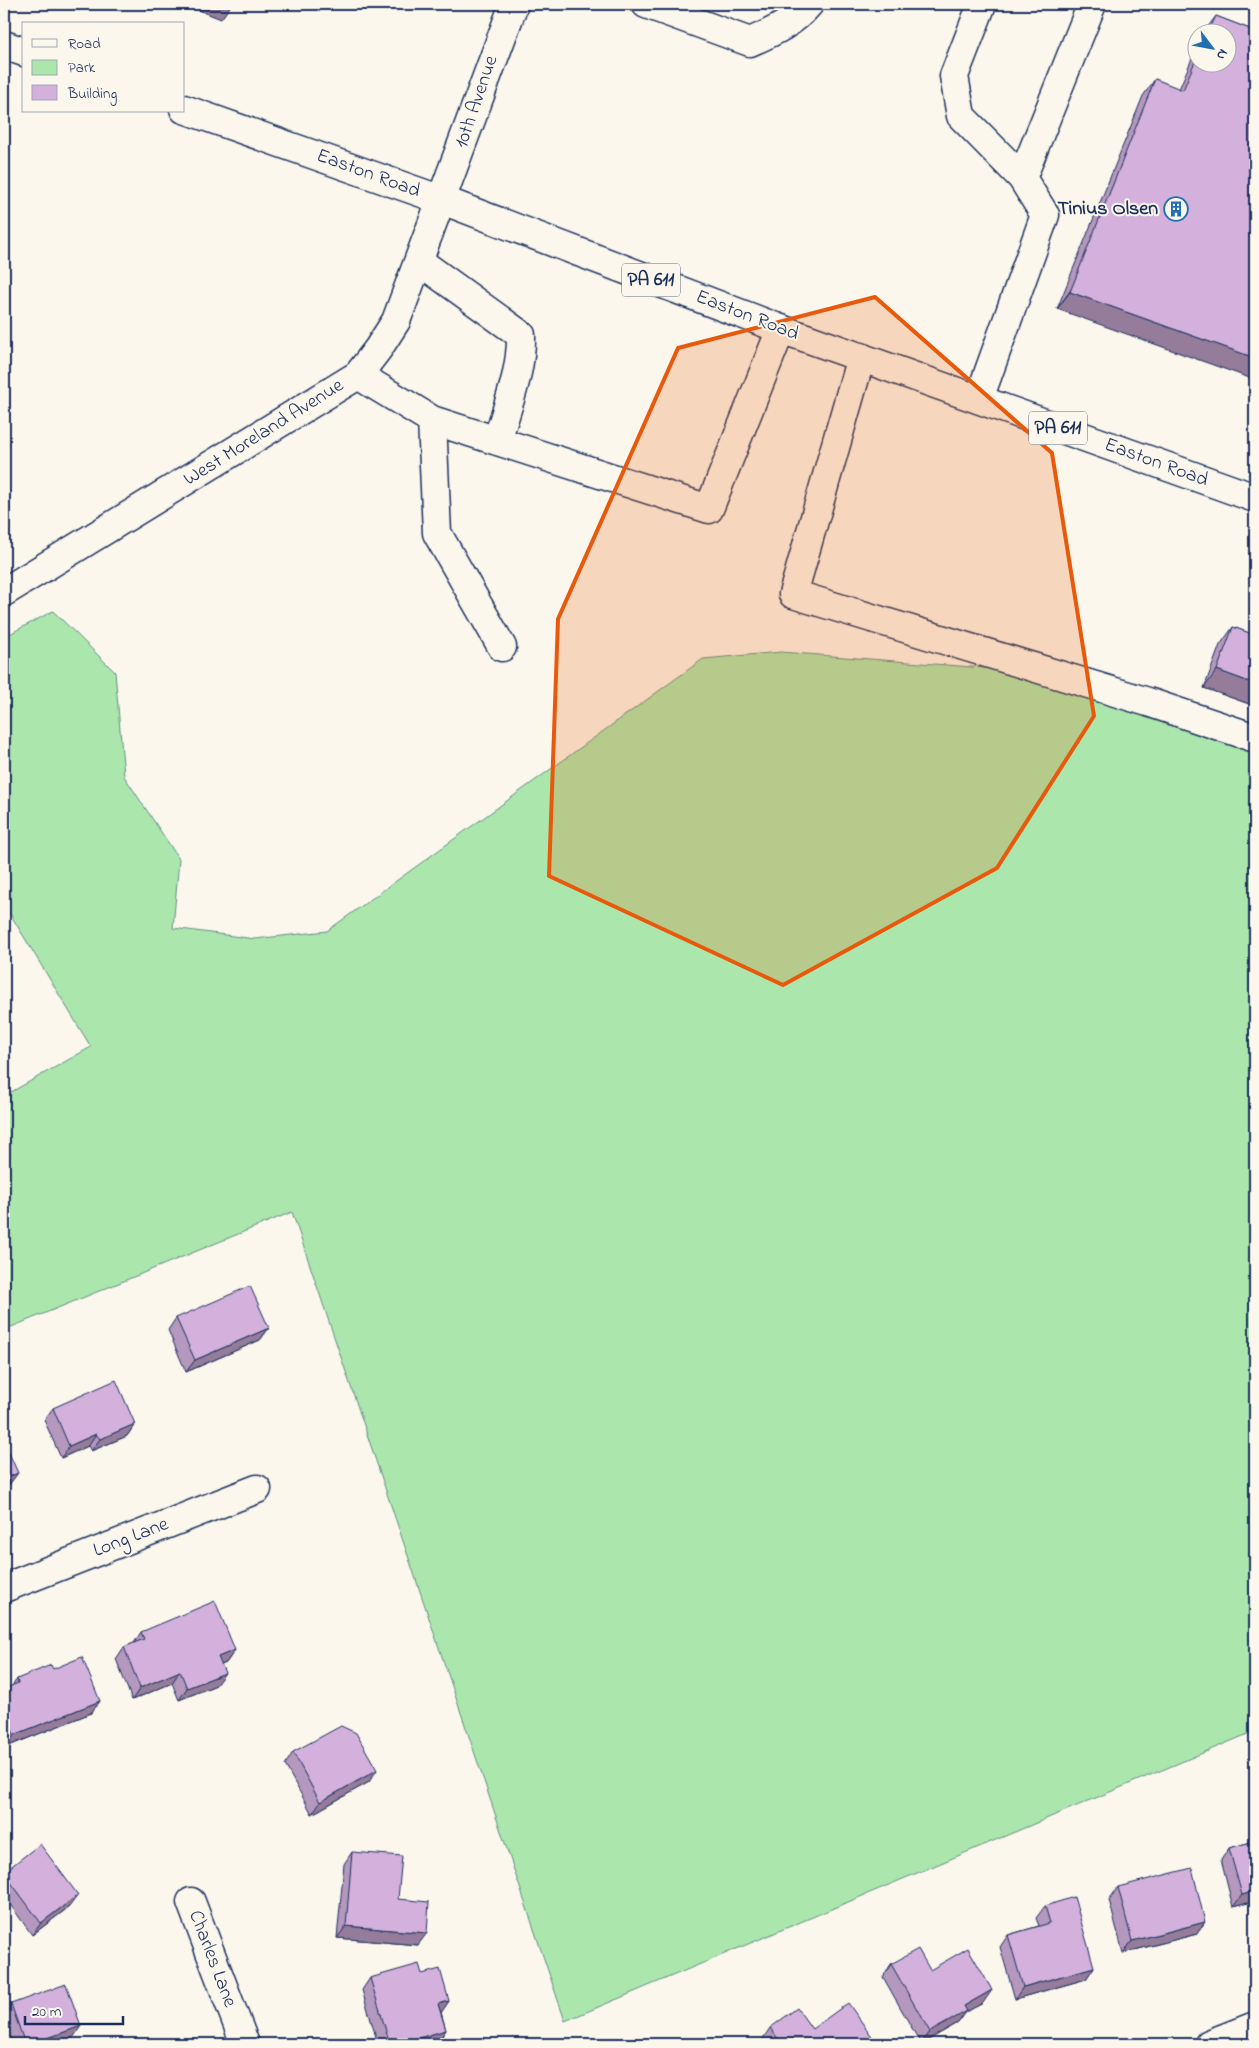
<svg xmlns="http://www.w3.org/2000/svg" width="1259" height="2048" viewBox="0 0 1259 2048" font-family="'Indie Flower',sans-serif">
  <style>
    .green { fill: #abe7ad; stroke: #638b86 }
    .lines { fill: none; stroke-linecap: round; stroke-linejoin: round }
    .minor-casing { stroke: #1b2f5e; stroke-width: 31 }
    .highway-casing { stroke: #1b2f5e; stroke-width: 31 }
    .minor { stroke: #fbf7ec; stroke-width: 28 }
    .highway { stroke: #fbf7ec; stroke-width: 28 }
    .wall { fill: #b598bd; stroke: #1b2f5e }
    .shaded-wall { fill: #947c9a; stroke: #1b2f5e }
    .building { fill: #d3b1dc; stroke: #1b2f5e }
    .marked { fill: #e8590c; fill-opacity: 0.2; stroke: #e8590c; stroke-width: 4; stroke-linejoin: round }
    .labels { text-anchor: middle; dominant-baseline: central; stroke-width: 4; stroke-linejoin: round; paint-order: stroke }
    .shield { fill: #fbf7ec; stroke: #5e6b89; stroke-width: 1 }
    .shield-label { font-size: 19px; font-weight: bold; fill: #1b2f5e }
    .street-label { font-size: 20px; fill: #1b2f5e; stroke: #fbf7ec }
    .poi-label { font-size: 20px; font-weight: bold; fill: #1b2f5e; stroke: #fbf7ec; text-anchor: end }
  </style>
  <rect width="100%" height="100%" fill="#fbf7ec"/>
  <filter id="ink" filterUnits="userSpaceOnUse"><feTurbulence type="fractalNoise" baseFrequency=".02" numOctaves="2"/><feDisplacementMap in="SourceGraphic" scale="10" xChannelSelector="R" yChannelSelector="G"/><feConvolveMatrix kernelMatrix="1 2 1 2 8 2 1 2 1" color-interpolation-filters="sRGB"/></filter>
  <g filter="url(#ink)">
    <!-- green -->
    <path class="green" d="M 53,611 L 115,672 L 124,776 L 179,859 L 173,928 L 255,939 L 327,931 L 703,659 L 781,652 L 1099,677 L 1255,751 L 1255,1731 L 565,2021 L 292,1212 L 4,1330 L 4,1096 L 91,1047 L 4,904 L 4,637 Z"/>
    <g class="lines">
      <!-- minor casing -->
      <g class="minor-casing">
        <path id="minor" d="M 646,4 L 750,42 C 773,32 793,23 809,4
          M 1022,178 L 1092,4
          M 419,261 L 521,335 C 522,371 507,407 497,441
          M 861,357 L 793,594 L 1148,702 L 1255,738
          M 358,375 L 432,420 L 709,509 L 781,329
          M 979,399 L 1045,215 L 1022,178 L 961,116 L 954,76 L 982,4
          M 432,420 L 437,533 L 502,647
          M 4,592 L 358,375 L 378,349 L 396,321 L 514,4
          M 4,1588 L 257,1489
          M 191,1902 L 245,2044
          M 1209,2044 L 1255,2026"/>
      </g>
      <!-- highway casing -->
      <g class="highway-casing">
        <path id="highway" d="M 4,45 L 24,52
          M 184,109 L 442,200 L 781,329 L 1255,498"/>
      </g>
      <!-- minor -->
      <use href="#minor" class="minor"/>
      <!-- highway -->
      <use href="#highway" class="highway"/>
    </g>
    <!-- wall -->
    <path class="wall" d="M 1216,16 L 1255,31 L 1057,309 L 1143,96 L 1155,79 L 1179,89 L 1196,49 L 1196,62 L 1226,32 L 1204,32 Z
      M 1233,627 L 1255,635 L 1255,706 L 1204,688 L 1220,645 Z
      M 176,1318 L 269,1328 L 260,1340 L 186,1372 L 168,1330 Z
      M 53,1408 L 135,1424 L 127,1436 L 91,1451 L 88,1446 L 61,1458 L 44,1420 Z
      M 141,1632 L 235,1650 L 226,1663 L 221,1665 L 216,1685 L 179,1700 L 172,1683 L 132,1700 L 116,1659 L 124,1647 L 134,1643 Z
      M 53,1669 L 100,1701 L 91,1713 L 6,1747 L 4,1742 L 4,1689 L 12,1686 L 17,1679 Z
      M 293,1752 L 369,1782 L 312,1814 L 285,1765 Z
      M 1255,1841 L 1255,1901 L 1233,1907 L 1221,1860 L 1229,1848 Z
      M 352,1852 L 398,1899 L 418,1945 L 337,1938 L 344,1864 Z
      M 4,1872 L 69,1907 L 32,1935 L 4,1896 Z
      M 1118,1887 L 1197,1934 L 1123,1953 L 1109,1900 Z
      M 1045,1906 L 1094,1967 L 1086,1979 L 1015,1999 L 1000,1947 L 1008,1935 L 1039,1926 L 1036,1918 Z
      M 891,1964 L 930,1970 L 983,2003 L 966,2012 L 958,2023 L 921,2044 L 883,1977 Z
      M 422,1974 L 449,2001 L 441,2012 L 446,2030 L 438,2042 L 431,2044 L 378,2044 L 362,1990 L 370,1978 Z
      M 11,2004 L 73,2038 L 56,2044 L 13,2044 L 4,2020 L 4,2014 Z
      M 770,2028 L 812,2029 L 876,2042 L 874,2044 L 765,2044 L 762,2040 Z"/>
    <!-- shaded-wall -->
    <path class="shaded-wall" d="M 183,4 L 232,4 L 221,19 Z
      M 1070,292 L 1255,358 L 1255,380 L 1057,309 Z
      M 1217,670 L 1255,684 L 1255,706 L 1204,688 Z
      M 269,1328 L 260,1340 L 186,1372 L 195,1360 Z
      M 135,1424 L 127,1436 L 91,1451 L 100,1439 Z
      M 96,1434 L 88,1446 L 61,1458 L 69,1446 Z
      M 18,1473 L 9,1485 L 4,1487 L 4,1479 Z
      M 235,1650 L 226,1663 L 210,1669 L 218,1657 Z
      M 180,1671 L 172,1683 L 132,1700 L 140,1688 Z
      M 225,1673 L 216,1685 L 179,1700 L 187,1688 Z
      M 100,1701 L 91,1713 L 6,1747 L 14,1735 Z
      M 377,1770 L 369,1782 L 312,1814 L 320,1802 Z
      M 1255,1891 L 1255,1901 L 1233,1907 L 1242,1895 Z
      M 78,1895 L 69,1907 L 32,1935 L 41,1923 Z
      M 1205,1922 L 1197,1934 L 1123,1953 L 1132,1941 Z
      M 346,1926 L 427,1933 L 418,1945 L 337,1938 Z
      M 1094,1967 L 1086,1979 L 1015,1999 L 1023,1987 Z
      M 992,1990 L 983,2003 L 966,2012 L 958,2023 L 921,2044 L 930,2032 L 964,2006 Z
      M 449,2001 L 441,2013 L 438,2004 Z
      M 81,2026 L 73,2038 L 56,2044 L 31,2044 Z
      M 446,2030 L 438,2042 L 431,2044 L 398,2044 Z"/>
    <!-- building -->
    <path class="building" d="M 1216,16 L 1255,31 L 1255,358 L 1070,292 L 1155,79 L 1183,90 L 1196,59 L 1196,62 L 1226,62 L 1226,32 L 1208,32 Z
      M 1233,627 L 1255,635 L 1255,684 L 1217,670 Z
      M 250,1286 L 269,1328 L 195,1360 L 176,1318 Z
      M 116,1380 L 135,1424 L 100,1439 L 96,1434 L 69,1446 L 53,1408 Z
      M 4,1442 L 18,1473 L 4,1479 Z
      M 215,1601 L 235,1650 L 218,1657 L 225,1673 L 187,1688 L 180,1671 L 140,1688 L 124,1647 L 144,1639 L 141,1632 Z
      M 82,1657 L 100,1701 L 14,1735 L 4,1709 L 4,1689 L 18,1683 L 17,1679 L 51,1665 L 53,1669 Z
      M 341,1726 L 356,1733 L 377,1770 L 320,1802 L 293,1752 Z
      M 1255,1841 L 1255,1891 L 1242,1895 L 1229,1848 Z
      M 40,1844 L 78,1895 L 41,1923 L 4,1873 L 4,1872 Z
      M 352,1852 L 402,1856 L 398,1899 L 429,1902 L 427,1933 L 346,1926 Z
      M 1192,1868 L 1205,1922 L 1132,1941 L 1118,1887 Z
      M 1074,1897 L 1094,1967 L 1023,1987 L 1008,1935 L 1050,1923 L 1045,1906 Z
      M 968,1948 L 992,1990 L 964,2006 L 967,2011 L 930,2032 L 891,1964 L 918,1949 L 930,1970 Z
      M 419,1964 L 422,1974 L 440,1969 L 449,2001 L 438,2004 L 446,2030 L 398,2044 L 390,2044 L 370,1978 Z
      M 66,1984 L 81,2026 L 31,2044 L 25,2044 L 11,2004 Z
      M 848,2003 L 876,2042 L 873,2044 L 782,2044 L 770,2028 L 797,2008 L 812,2029 Z"/>
  </g>
  <!-- marked area -->
  <path class="marked" d="M 875,297 L 1052,453 L 1094,716 L 997,868 L 783,985 L 549,876 L 558,619 L 678,348 Z"/>
  <!-- icons -->
  <defs>
    <g id="building-ring" transform="scale(1.25)"><circle r="9.5" fill="#fbf7ec" stroke="#1f6fb2" stroke-width="1.5"/><path d="M-4-6H4V6H1V3H-1V6H-4ZM-2.5-4.3h1.7v1.8h-1.7ZM.8-4.3h1.7v1.8H.8ZM-2.5-1h1.7V.8h-1.7ZM.8-1h1.7V.8H.8Z" fill="#1f6fb2"/></g>
  </defs>
  <g fill-rule="evenodd">
    <use href="#building-ring" x="1176" y="209"/>
  </g>
  <g class="labels">
    <!-- shield labels -->
    <g class="shield">
      <rect x="622" y="263.5" width="58" height="33" rx="4"/>
      <rect x="1029" y="411.5" width="58" height="33" rx="4"/>
    </g>
    <g class="shield-label">
      <text x="651" y="280">PA 611</text>
      <text x="1058" y="428">PA 611</text>
    </g>
    <!-- street labels -->
    <g class="street-label">
      <text transform="translate(477 102) rotate(-71)">10th Avenue</text>
      <text transform="translate(368 174) rotate(20)">Easton Road</text>
      <text transform="translate(747 316) rotate(21)">Easton Road</text>
      <text transform="translate(264 433) rotate(-32)">West Moreland Avenue</text>
      <text transform="translate(1156 463) rotate(20)">Easton Road</text>
      <text transform="translate(131 1538) rotate(-21)">Long Lane</text>
      <text transform="translate(212 1959) rotate(69)">Charles Lane</text>
    </g>
    <!-- poi labels -->
    <g class="poi-label">
      <text x="1158" y="209">Tinius Olsen</text>
    </g>
  </g>
  <!-- margin -->
  <rect width="1259" height="2048" fill="none" stroke="#fbf7ec" stroke-width="20"/>
  <rect x="10" y="10" width="1239" height="2028" fill="none" stroke="#1b2f5e" stroke-width="2" filter="url(#ink)"/>
  <!-- legend -->
  <rect x="22" y="22" width="162" height="90" fill="#fbf7ec" stroke="#a1a7b3"/>
  <rect x="32" y="39" width="25" height="8" fill="#fbf7ec" stroke="#a1a7b3"/>
  <text x="68" y="48" font-size="15" fill="#1b2f5e">Road</text>
  <rect x="32" y="60" width="25" height="15" fill="#abe7ad" stroke="#a1a7b3"/>
  <text x="68" y="72" font-size="15" fill="#1b2f5e">Park</text>
  <rect x="32" y="85" width="25" height="15" fill="#d3b1dc" stroke="#a1a7b3"/>
  <text x="68" y="98" font-size="15" fill="#1b2f5e">Building</text>
  <!-- north arrow -->
  <g transform="translate(1212 48) rotate(122)"><circle r="24" fill="#fbf7ec" stroke="#a1a7b3"/>
  <path d="M0-4L9 19L0 12L-9 19Z" fill="#1f6fb2"/>
  <text y="-8" font-size="14" font-weight="bold" text-anchor="middle" fill="#1b2f5e">N</text>
  </g>
  <!-- scale -->
  <path d="M25 2016v8h98v-8" fill="none" stroke="#1b2f5e" stroke-width="2.5"/>
  <text x="32" y="2016" font-size="15" fill="#1b2f5e" stroke="#fbf7ec" stroke-width="4" paint-order="stroke">20 m</text>
</svg>
